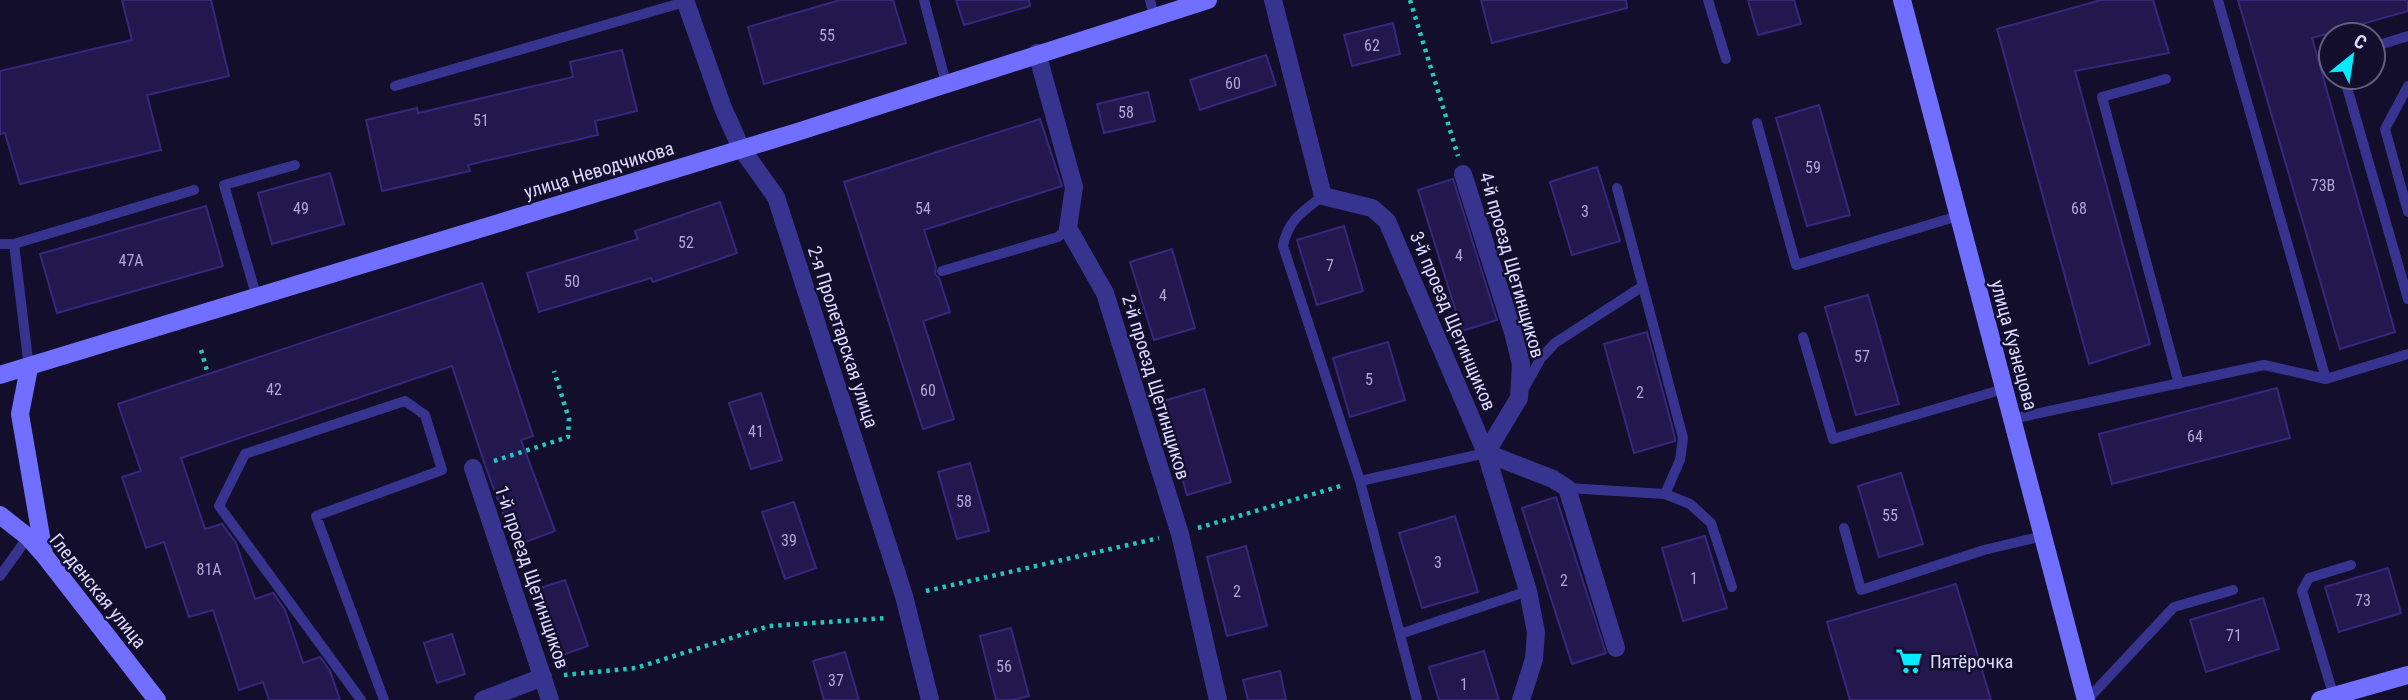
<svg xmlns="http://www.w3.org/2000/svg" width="2408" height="700" viewBox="0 0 2408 700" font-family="'Roboto Condensed',sans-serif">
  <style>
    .building { fill: #22184e; stroke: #37287d; stroke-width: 2 }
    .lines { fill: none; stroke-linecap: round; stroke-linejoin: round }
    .path { stroke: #23c8bc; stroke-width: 4.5; stroke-dasharray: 3.5 5; stroke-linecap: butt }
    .service { stroke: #36348f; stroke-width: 10 }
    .minor { stroke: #36348f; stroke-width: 18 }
    .secondary { stroke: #716fff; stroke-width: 18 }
    .labels { text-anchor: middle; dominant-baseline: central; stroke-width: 5; stroke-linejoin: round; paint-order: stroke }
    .number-label { font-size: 16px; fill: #aea8d3 }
    .street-label { font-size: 19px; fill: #dcd8ff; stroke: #130e2b }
    .poi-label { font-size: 19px; fill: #dcd8ff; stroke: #130e2b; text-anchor: start }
  </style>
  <rect width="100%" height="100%" fill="#130e2b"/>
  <!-- building -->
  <path class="building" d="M 122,0 L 211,0 L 229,76 L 147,95 L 161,150 L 20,184 L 5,133 L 0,134 L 0,71 L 132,40 Z
    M 840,0 L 893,0 L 906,43 L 764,84 L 748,27 Z
    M 956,0 L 1029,0 L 1030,6 L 964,25 Z
    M 1481,0 L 1626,0 L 1627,8 L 1492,43 Z
    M 1748,0 L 1794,0 L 1801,24 L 1758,35 Z
    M 2101,0 L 2153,0 L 2169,53 L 2075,71 L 2150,344 L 2089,364 L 1997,29 Z
    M 2238,0 L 2408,0 L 2408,11 L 2312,38 L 2395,332 L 2340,349 Z
    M 1393,23 L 1400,54 L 1352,66 L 1344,35 Z
    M 622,50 L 637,111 L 595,121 L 598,135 L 468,165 L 470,171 L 382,191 L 366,120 L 417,108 L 418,113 L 573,77 L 570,62 Z
    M 1266,55 L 1276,85 L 1200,110 L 1190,80 Z
    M 1148,92 L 1155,121 L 1104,133 L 1097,104 Z
    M 1819,105 L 1850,215 L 1807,226 L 1776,118 Z
    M 1040,119 L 1062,186 L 924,230 L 936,267 L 935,274 L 939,278 L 950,312 L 923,321 L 954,419 L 923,429 L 844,182 Z
    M 1597,167 L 1620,241 L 1572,255 L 1550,182 Z
    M 330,173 L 344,224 L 272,244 L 258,193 Z
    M 1453,179 L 1497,320 L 1462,331 L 1418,190 Z
    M 720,202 L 737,253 L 653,282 L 651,278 L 539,312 L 527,273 L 638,239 L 635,231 Z
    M 206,206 L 223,266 L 57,313 L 40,254 Z
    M 1344,226 L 1363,291 L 1317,305 L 1297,240 Z
    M 1172,249 L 1195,328 L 1154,340 L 1130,262 Z
    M 482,283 L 533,436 L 521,440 L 555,531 L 515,546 L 485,465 L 452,366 L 181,458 L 205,529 L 222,524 L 236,543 L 255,599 L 273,593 L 285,610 L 303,663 L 320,657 L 330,671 L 340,700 L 269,700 L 263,682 L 239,690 L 213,610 L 189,617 L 164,542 L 146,548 L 122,477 L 141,471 L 118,404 Z
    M 1868,295 L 1899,404 L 1856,415 L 1825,307 Z
    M 1647,332 L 1675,438 L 1675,441 L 1634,453 L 1604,344 Z
    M 1388,342 L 1405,400 L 1350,417 L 1333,358 Z
    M 2277,388 L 2290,438 L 2112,484 L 2099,434 Z
    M 1204,389 L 1231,482 L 1187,495 L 1160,402 Z
    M 761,393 L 782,460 L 751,469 L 729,403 Z
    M 970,463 L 989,531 L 957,539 L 938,472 Z
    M 1901,473 L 1923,544 L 1879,557 L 1858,486 Z
    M 1556,497 L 1606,653 L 1572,664 L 1522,508 Z
    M 794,502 L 816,568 L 785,579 L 762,512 Z
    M 1455,516 L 1478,592 L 1422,608 L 1399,533 Z
    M 1705,536 L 1727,608 L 1683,621 L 1662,548 Z
    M 1246,546 L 1267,626 L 1227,636 L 1207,557 Z
    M 2388,568 L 2401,613 L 2339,632 L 2325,587 Z
    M 565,580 L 588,646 L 557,657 L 534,590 Z
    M 1956,584 L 1991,700 L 1850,700 L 1827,622 Z
    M 2263,598 L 2279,649 L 2206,672 L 2190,620 Z
    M 1011,628 L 1029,696 L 1013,700 L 996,700 L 980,636 Z
    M 452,634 L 465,674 L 437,683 L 424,643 Z
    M 1484,651 L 1499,700 L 1439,700 L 1429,667 Z
    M 845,652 L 859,700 L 824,700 L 813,661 Z
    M 1280,671 L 1286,700 L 1248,700 L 1243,680 Z"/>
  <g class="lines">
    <!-- path -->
    <path class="path" d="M 1410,0 L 1458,156
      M 201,350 L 208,374
      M 494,461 L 568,437 L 569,419 L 554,371
      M 1198,528 L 1344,485
      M 926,591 L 1159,538
      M 564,675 L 636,668 L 769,626 L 887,618"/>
    <!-- service -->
    <path class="service" d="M 924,0 L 946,83
      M 1150,0 L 1154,16
      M 1708,0 L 1726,59
      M 2218,0 L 2326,379 L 2408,354
      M 2373,47 L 2408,36
      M 2344,77 L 2408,299
      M 2166,79 L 2102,97 L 2179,384
      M 395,86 L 688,1
      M 2408,86 L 2385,129 L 2408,212
      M 1757,123 L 1796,265 L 1958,216
      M 1617,188 L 1683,438 L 1680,460 L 1665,494 L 1690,504 L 1711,523 L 1732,587
      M 1323,196 C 1303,211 1288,220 1283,246 L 1360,481 L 1417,700
      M 0,244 L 14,244 L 194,190
      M 14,244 L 29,368
      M 942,271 L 1058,237 L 1068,228
      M 257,298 L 224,185 L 295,165
      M 1803,337 L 1833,439 L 2004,389
      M 1523,390 L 1541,358 L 1555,343 L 1643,286
      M 2012,419 L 2264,365 L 2326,379
      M 1360,481 L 1486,453
      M 1567,488 L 1665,494
      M 1844,528 L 1861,590 L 1984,550 L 2043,536
      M 0,576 L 28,537
      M 1400,634 L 1528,591
      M 2334,697 L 2302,591 L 2309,578 L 2351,565
      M 361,700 L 219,506 L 245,454 L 405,401 L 425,415 L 442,470 L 316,516 L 384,700
      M 2087,700 L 2174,607 L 2233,590"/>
    <!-- minor -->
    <path class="minor" d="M 685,0 L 723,108 L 741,148 L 776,197 L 904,596 L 930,700
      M 1273,0 L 1323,196 L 1372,208 L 1387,221 L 1486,453 L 1528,591 L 1536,632 L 1534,659 L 1521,700
      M 1037,53 L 1074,187 L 1068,228 L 1105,293 L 1180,534 L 1218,700
      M 1463,174 L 1513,332 L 1521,364 L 1519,398 L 1486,453 L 1553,479 L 1567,488 L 1616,648
      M 473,468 L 550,700
      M 483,700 L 543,677"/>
    <!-- secondary -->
    <path class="secondary" d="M 1902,0 L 2086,700
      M 29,368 L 20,414 L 44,554
      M 0,375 L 794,133 L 1208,0
      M 0,515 L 28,537 L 44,555 L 157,700
      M 2320,700 L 2408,675"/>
  </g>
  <!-- icons -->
  <defs>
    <g id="supermarket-bare" transform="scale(2.1)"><path d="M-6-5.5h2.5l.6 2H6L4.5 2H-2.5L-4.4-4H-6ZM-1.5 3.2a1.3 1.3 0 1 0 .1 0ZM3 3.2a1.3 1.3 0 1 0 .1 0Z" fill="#04eaff" stroke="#130e2b" stroke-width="2.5" paint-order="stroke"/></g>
  </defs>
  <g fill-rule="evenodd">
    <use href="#supermarket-bare" x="1909" y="661"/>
  </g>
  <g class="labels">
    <!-- number labels -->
    <g class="number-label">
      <text x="827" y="35">55</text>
      <text x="1372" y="45">62</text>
      <text x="1233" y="83">60</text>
      <text x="1126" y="112">58</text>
      <text x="481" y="120">51</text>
      <text x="1813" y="167">59</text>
      <text x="2323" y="185">73В</text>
      <text x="301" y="208">49</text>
      <text x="923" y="208">54</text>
      <text x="2079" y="208">68</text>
      <text x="1585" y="211">3</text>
      <text x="686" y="242">52</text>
      <text x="1459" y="255">4</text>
      <text x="131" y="260">47А</text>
      <text x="1330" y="265">7</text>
      <text x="572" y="281">50</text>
      <text x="1163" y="295">4</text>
      <text x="1862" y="356">57</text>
      <text x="1369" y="379">5</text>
      <text x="274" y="389">42</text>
      <text x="928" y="390">60</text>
      <text x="1640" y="392">2</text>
      <text x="756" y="431">41</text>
      <text x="2195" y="436">64</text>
      <text x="964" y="501">58</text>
      <text x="1890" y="515">55</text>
      <text x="789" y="540">39</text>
      <text x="1438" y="562">3</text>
      <text x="209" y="569">81А</text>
      <text x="1694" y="578">1</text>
      <text x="1564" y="580">2</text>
      <text x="1237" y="591">2</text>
      <text x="2363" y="600">73</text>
      <text x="2234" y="635">71</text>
      <text x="1004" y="666">56</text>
      <text x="836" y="680">37</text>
      <text x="1464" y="684">1</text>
    </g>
    <!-- street labels -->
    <g class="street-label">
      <text transform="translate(599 170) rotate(-17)">улица Неводчикова</text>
      <text transform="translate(1512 265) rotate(74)">4-й проезд Щетинщиков</text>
      <text transform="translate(1453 321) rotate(67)">3-й проезд Щетинщиков</text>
      <text transform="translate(843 337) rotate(72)">2-я Пролетарская улица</text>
      <text transform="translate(2014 345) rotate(75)">улица Кузнецова</text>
      <text transform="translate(1156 387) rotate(73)">2-й проезд Щетинщиков</text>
      <text transform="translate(532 577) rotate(71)">1-й проезд Щетинщиков</text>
      <text transform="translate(98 591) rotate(51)">Гледенская улица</text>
    </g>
    <!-- poi labels -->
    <g class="poi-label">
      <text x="1930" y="661">Пятёрочка</text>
    </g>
  </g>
  <!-- north arrow -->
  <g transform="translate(2352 56) rotate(30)"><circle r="33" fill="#130e2b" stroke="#635f80" stroke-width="2"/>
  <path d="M0-5L12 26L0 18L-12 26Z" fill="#04eaff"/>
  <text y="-10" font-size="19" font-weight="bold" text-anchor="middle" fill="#dcd8ff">С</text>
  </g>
</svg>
